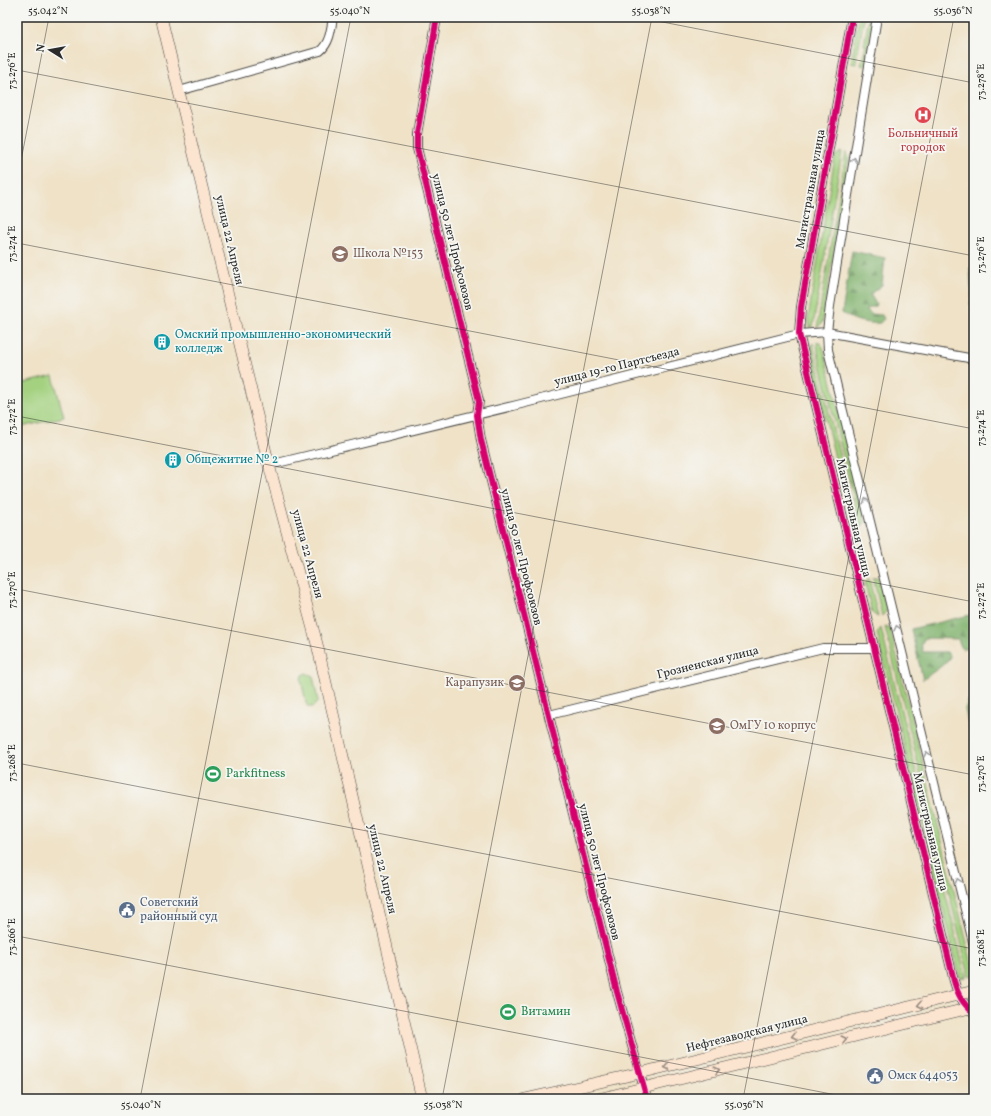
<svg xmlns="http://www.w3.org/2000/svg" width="991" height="1116" viewBox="0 0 991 1116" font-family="Vollkorn,serif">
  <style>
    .grass { fill: #a3d17f; stroke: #677e55 }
    .forest { fill: url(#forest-firs); stroke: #566f4c }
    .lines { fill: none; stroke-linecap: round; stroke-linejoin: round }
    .minor-casing { stroke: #484642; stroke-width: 10 }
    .secondary-casing { stroke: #484642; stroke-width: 12 }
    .minor { stroke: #fff; stroke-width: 8 }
    .secondary { stroke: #fce5d0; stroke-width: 11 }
    .cycleway-casing { stroke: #f6f6f2; stroke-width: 8 }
    .cycleway { stroke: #d6006c; stroke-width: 6 }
    .oneway { stroke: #a0a0a0 }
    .oneway2 { stroke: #94887e }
    .ticks { fill: none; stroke: #2b2b2b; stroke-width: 1; stroke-opacity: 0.45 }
    .labels { text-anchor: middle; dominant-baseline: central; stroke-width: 3.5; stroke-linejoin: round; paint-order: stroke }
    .health-label { font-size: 12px; fill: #be3a42; stroke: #f6f6f2 }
    .street-label { font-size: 12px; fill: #2b2b2b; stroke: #f6f6f2 }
    .education-label { font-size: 12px; fill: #785e54; stroke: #f6f6f2; text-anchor: start }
    .culture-label { font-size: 12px; fill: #0d838f; stroke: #f6f6f2; text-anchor: start }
    .leisure-label { font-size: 12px; fill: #27864d; stroke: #f6f6f2; text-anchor: start }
    .service-label { font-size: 12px; fill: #4e5e75; stroke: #f6f6f2; text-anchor: start }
    .neatline { fill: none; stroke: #2b2b2b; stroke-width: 1.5 }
    .ticks-label { font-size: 10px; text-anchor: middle; fill: #2b2b2b }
  </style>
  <defs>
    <pattern id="forest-firs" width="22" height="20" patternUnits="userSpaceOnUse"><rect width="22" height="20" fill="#82b36e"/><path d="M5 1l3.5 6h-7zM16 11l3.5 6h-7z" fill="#6b925b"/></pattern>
  </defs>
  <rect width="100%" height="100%" fill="#f6f6f2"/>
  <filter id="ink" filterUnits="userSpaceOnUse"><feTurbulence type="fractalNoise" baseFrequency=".025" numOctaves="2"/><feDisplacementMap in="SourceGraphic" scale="8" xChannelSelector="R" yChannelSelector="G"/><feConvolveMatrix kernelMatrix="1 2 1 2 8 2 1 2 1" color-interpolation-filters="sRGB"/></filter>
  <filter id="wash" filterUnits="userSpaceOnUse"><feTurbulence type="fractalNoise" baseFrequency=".012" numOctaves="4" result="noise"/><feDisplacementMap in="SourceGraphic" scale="16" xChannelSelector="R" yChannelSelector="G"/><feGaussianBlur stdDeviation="0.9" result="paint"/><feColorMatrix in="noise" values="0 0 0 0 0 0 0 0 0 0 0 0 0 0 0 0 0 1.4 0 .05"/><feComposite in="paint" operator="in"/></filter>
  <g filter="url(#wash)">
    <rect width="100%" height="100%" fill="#efe2c7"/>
    <!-- grass -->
    <path class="grass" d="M 859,17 L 864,17 L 858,51 L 857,51 L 856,64 L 851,63 Z
      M 869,17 L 873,17 L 865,66 L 861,65 L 866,45 L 864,45 Z
      M 842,152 L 813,327 L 810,327 L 808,318 L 835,156 Z
      M 846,152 L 849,157 L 822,323 L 817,328 Z
      M 817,342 L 821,344 L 824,350 L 864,516 L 865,523 L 861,528 L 818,353 Z
      M 813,343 L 814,349 L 857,529 L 852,527 L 850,521 L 809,349 Z
      M 53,376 L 64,417 L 17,428 L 17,385 Z
      M 873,577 L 878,577 L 886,608 L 886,612 L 882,616 Z
      M 869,578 L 878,617 L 872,613 L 865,583 Z
      M 885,627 L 890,629 L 974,972 L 974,975 L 969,976 Z
      M 881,628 L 966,977 L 960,978 L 877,633 Z
      M 306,673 L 313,676 L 318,701 L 313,707 L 308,707 L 306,703 L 301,679 L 302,676 Z"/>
    <!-- forest -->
    <path class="forest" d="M 852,251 L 885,258 L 882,285 L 870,294 L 876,304 L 875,306 L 866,309 L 871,314 L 882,315 L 884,319 L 880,323 C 866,324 854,321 842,313 Z
      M 974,264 L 974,308 L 970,304 L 972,299 L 970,268 Z
      M 974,614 L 974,643 L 969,648 L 962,649 L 958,639 L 925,638 L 921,644 L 923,652 L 947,652 L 950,657 C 943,667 933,671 923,680 L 911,629 Z
      M 974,697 L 974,750 L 965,709 L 968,700 Z"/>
  </g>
  <g filter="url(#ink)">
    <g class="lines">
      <!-- minor casing -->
      <g class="minor-casing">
        <path id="minor" d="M 437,17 L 417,134 L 417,148 L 479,401 L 477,415 L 481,440 L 617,992 L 647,1099
          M 852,17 L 801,307 L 799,334 L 954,981 C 958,995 962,1003 974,1013
          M 877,17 L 830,306 L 827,332 L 828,350 L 974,946
          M 179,91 L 320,51 C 330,43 331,29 333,17
          M 269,465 L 517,405 L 799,334 L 827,332 L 974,359
          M 549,715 L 823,648 L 874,648"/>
      </g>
      <!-- secondary casing -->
      <g class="secondary-casing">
        <path id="secondary" d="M 161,17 L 269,465 L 317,644 L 422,1099
          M 525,1099 L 640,1073 L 974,991
          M 598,1099 L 974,1007"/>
      </g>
      <!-- minor -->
      <use href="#minor" class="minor"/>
      <!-- secondary -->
      <use href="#secondary" class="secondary"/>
      <!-- cycleway casing -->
      <g class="cycleway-casing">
        <path id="cycleway" d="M 437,17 L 417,134 L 417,148 L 479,401 L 477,415 L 481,440 L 617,992 L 647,1099
          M 852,17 L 801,307 L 799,334 L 954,981 C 958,995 962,1003 974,1013"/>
      </g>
      <!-- cycleway -->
      <use href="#cycleway" class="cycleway"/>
    </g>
    <!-- one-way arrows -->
    <defs><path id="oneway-chevron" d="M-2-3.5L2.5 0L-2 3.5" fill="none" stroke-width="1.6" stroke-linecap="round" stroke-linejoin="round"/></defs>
    <g class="oneway">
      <use href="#oneway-chevron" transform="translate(854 160) rotate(-80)"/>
      <use href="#oneway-chevron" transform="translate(866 501) rotate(-104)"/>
      <use href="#oneway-chevron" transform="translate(897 628) rotate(-104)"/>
      <use href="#oneway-chevron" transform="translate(927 754) rotate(-104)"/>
      <use href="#oneway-chevron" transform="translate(958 881) rotate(-104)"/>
    </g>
    <g class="oneway2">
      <use href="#oneway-chevron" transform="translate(920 1005) rotate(166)"/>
      <use href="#oneway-chevron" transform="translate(794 1036) rotate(166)"/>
      <use href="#oneway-chevron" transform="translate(844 1039) rotate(-14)"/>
      <use href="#oneway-chevron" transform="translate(667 1067) rotate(166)"/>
      <use href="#oneway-chevron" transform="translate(717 1070) rotate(-14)"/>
    </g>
  </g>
  <!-- ticks -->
  <path class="ticks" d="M 637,17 L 974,83M 17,70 L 974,256M 17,181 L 49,17M 17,243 L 974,429M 17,416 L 974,602M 17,589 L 974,775M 17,763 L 974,949M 17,936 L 857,1099M 140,1099 L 351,17M 442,1099 L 652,17M 743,1099 L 954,17"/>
  <!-- icons -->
  <defs>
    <g id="hospital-disc" transform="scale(0.9)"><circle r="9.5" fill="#e0444e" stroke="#f6f6f2"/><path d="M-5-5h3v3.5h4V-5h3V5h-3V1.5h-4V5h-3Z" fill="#fff"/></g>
    <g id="school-disc" transform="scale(0.9)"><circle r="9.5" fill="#8d6e63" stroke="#f6f6f2"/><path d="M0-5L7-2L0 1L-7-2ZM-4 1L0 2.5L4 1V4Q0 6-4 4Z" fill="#fff"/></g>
    <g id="building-disc" transform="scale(0.9)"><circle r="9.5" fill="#0f9aa8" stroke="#f6f6f2"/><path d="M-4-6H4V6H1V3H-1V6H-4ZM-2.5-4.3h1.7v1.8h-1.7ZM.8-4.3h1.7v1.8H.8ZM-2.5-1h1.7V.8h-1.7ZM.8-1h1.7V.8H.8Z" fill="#fff"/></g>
    <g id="university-disc" transform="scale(0.9)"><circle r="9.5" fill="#8d6e63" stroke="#f6f6f2"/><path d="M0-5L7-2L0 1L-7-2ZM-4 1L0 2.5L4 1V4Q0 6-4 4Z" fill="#fff"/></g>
    <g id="stadium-disc" transform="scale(0.9)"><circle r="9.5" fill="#2e9e5b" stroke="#f6f6f2"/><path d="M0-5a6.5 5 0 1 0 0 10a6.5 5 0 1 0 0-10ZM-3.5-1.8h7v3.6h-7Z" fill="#fff"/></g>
    <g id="civic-disc" transform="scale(0.9)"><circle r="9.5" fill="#5c6f8a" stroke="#f6f6f2"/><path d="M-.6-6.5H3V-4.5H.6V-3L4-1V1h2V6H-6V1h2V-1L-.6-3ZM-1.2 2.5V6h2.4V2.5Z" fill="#fff"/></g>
  </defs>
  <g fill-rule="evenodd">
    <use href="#hospital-disc" x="923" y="115"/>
    <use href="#school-disc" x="340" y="254"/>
    <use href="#building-disc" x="162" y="342"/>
    <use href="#building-disc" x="173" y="460"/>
    <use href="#school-disc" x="517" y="683"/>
    <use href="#university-disc" x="717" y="726"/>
    <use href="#stadium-disc" x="213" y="774"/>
    <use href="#civic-disc" x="127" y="910"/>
    <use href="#stadium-disc" x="508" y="1012"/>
    <use href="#civic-disc" x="875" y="1076"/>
  </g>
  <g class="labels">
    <!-- health labels -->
    <g class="health-label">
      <text x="923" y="134">Больничный<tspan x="923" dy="14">городок</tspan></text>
    </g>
    <!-- street labels -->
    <g class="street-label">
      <text transform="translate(811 189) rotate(-80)">Магистральная улица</text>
      <text transform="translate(229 240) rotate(77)">улица 22 Апреля</text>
      <text transform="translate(452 242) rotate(76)">улица 50 лет Профсоюзов</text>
      <text transform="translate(617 367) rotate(-14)">улица 19-го Партсъезда</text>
      <text transform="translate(853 518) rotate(77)">Магистральная улица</text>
      <text transform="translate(307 554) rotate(75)">улица 22 Апреля</text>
      <text transform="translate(521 557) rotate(76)">улица 50 лет Профсоюзов</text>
      <text transform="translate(708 663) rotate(-14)">Грозненская улица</text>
      <text transform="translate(930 832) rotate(77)">Магистральная улица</text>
      <text transform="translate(382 869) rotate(77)">улица 22 Апреля</text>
      <text transform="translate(599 872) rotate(76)">улица 50 лет Профсоюзов</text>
      <text transform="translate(747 1034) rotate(-14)">Нефтезаводская улица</text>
    </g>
    <!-- education labels -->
    <g class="education-label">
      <text x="353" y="254">Школа №153</text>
      <text x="504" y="683" text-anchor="end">Карапузик</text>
      <text x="730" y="726">ОмГУ 10 корпус</text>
    </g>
    <!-- culture labels -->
    <g class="culture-label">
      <text x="175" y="335">Омский промышленно-экономический<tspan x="175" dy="14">колледж</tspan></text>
      <text x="186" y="460">Общежитие № 2</text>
    </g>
    <!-- leisure labels -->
    <g class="leisure-label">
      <text x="226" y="774">Parkfitness</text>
      <text x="521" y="1012">Витамин</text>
    </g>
    <!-- service labels -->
    <g class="service-label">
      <text x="140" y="903">Советский<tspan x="140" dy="14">районный суд</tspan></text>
      <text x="888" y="1076">Омск 644053</text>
    </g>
  </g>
  <!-- margin -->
  <rect width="991" height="1116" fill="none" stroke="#f6f6f2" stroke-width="44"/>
  <!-- north arrow -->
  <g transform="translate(50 50) rotate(281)" stroke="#f6f6f2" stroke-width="3" paint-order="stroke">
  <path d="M0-3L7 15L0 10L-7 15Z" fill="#2b2b2b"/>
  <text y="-6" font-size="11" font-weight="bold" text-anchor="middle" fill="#2b2b2b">N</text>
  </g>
  <rect x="22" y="22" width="947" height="1072" class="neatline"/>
  <g class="ticks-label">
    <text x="48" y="14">55.042°N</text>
    <text x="350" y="14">55.040°N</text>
    <text x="651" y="14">55.038°N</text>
    <text x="953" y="14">55.036°N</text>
    <text transform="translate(11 71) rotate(-90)" y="4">73.276°E</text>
    <text transform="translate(980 82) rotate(-90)" y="4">73.278°E</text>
    <text transform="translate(11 244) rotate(-90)" y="4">73.274°E</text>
    <text transform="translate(980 255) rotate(-90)" y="4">73.276°E</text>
    <text transform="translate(11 417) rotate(-90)" y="4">73.272°E</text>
    <text transform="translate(980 428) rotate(-90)" y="4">73.274°E</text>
    <text transform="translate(11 590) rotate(-90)" y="4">73.270°E</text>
    <text transform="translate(980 601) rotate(-90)" y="4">73.272°E</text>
    <text transform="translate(11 763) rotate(-90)" y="4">73.268°E</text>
    <text transform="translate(980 774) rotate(-90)" y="4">73.270°E</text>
    <text transform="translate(11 937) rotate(-90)" y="4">73.266°E</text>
    <text transform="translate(980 948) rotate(-90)" y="4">73.268°E</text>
    <text x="141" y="1108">55.040°N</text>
    <text x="443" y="1108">55.038°N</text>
    <text x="744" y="1108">55.036°N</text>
  </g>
</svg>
